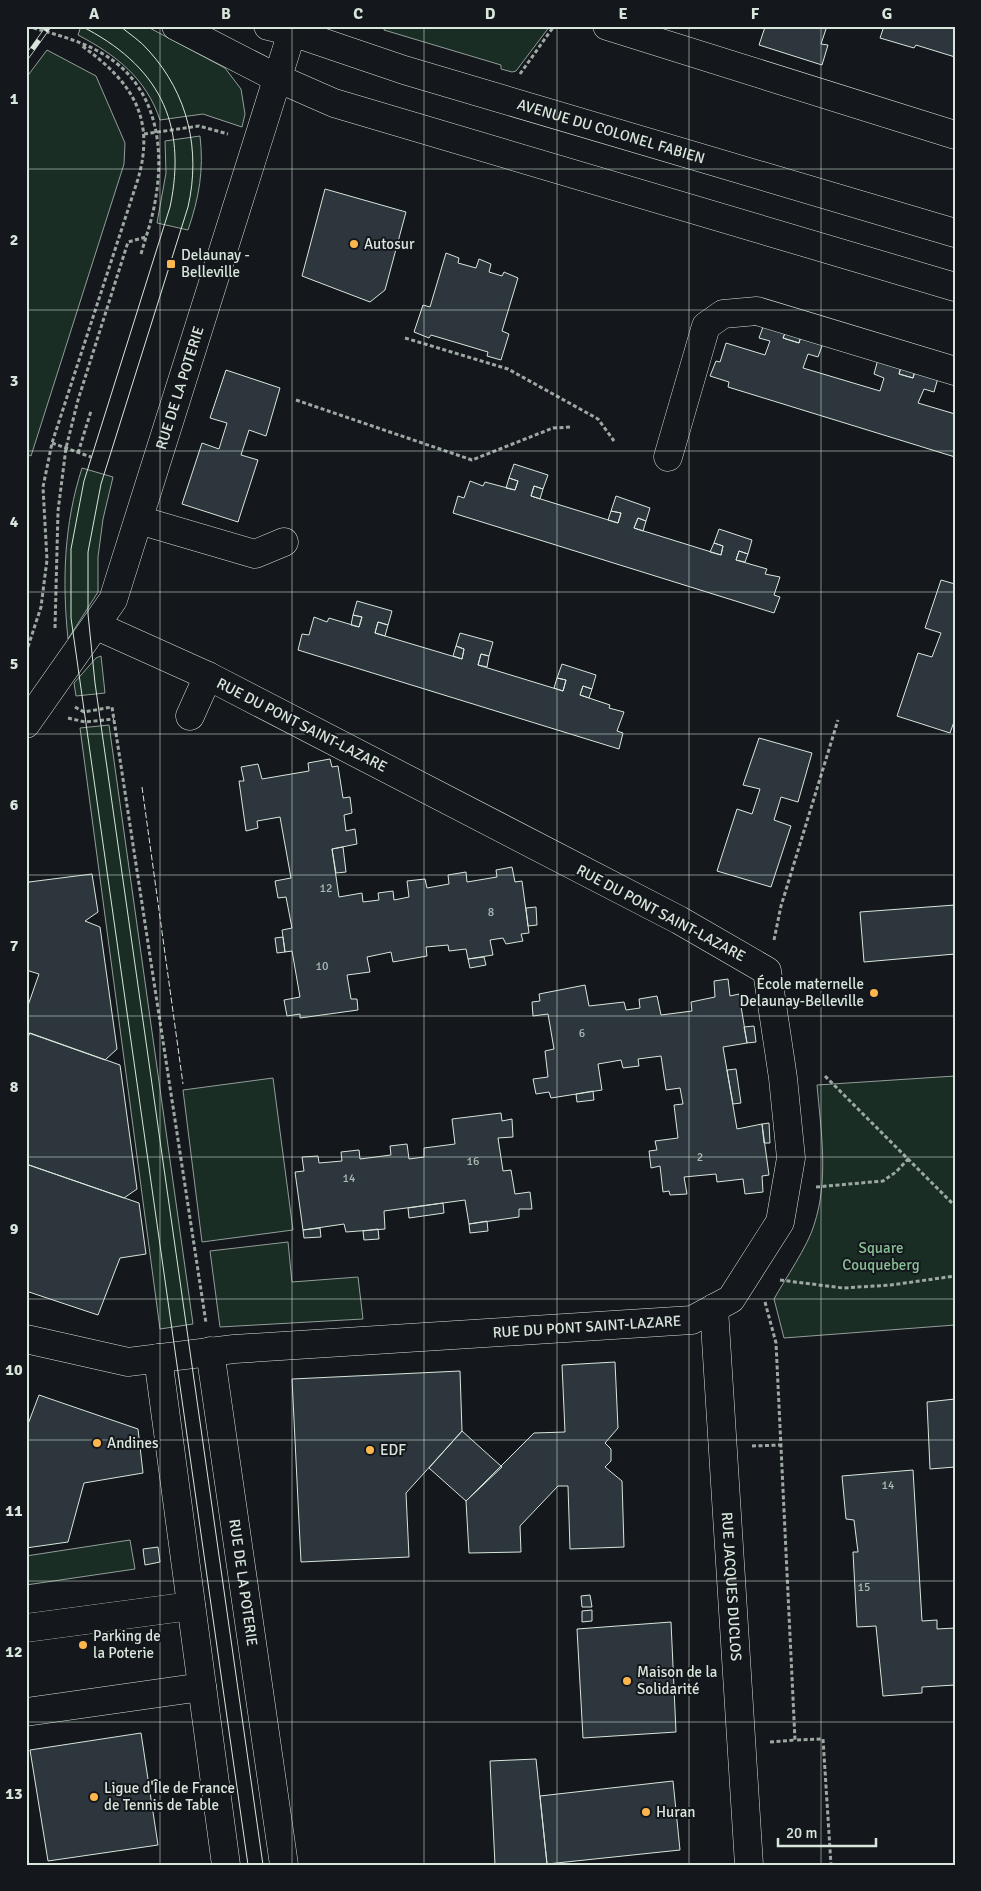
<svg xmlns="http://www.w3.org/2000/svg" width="981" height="1891" viewBox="0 0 981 1891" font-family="Signika,sans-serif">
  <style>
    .green { fill: #1a2d24; stroke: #939e99 }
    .building { fill: #2c363c; stroke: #d8e6dc }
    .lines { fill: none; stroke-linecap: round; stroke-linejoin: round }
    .minor-casing { stroke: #d8e6dc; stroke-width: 29 }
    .major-casing { stroke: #d8e6dc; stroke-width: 29 }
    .path { stroke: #9da8a2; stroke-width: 3; stroke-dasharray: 4 2.5; stroke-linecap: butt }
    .minor { stroke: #14181c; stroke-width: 28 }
    .major { stroke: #14181c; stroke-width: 28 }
    .tram { stroke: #d8e6dc; stroke-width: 1 }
    .rail-casing { stroke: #d8e6dc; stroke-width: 5.5 }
    .rail { stroke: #14181c; stroke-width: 4; stroke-dasharray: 11; stroke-linecap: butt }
    .fence { stroke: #d8e6dc; stroke-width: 1; stroke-dasharray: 6 2.5; stroke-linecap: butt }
    .grid { fill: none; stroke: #d8e6dc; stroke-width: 1; stroke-opacity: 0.55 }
    .poi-dot { fill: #ffb74d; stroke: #14181c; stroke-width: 2 }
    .labels { text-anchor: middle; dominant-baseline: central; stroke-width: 4; stroke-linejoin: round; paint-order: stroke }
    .number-label { font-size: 12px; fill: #adbab4 }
    .street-label { font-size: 15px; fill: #d8e6dc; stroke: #14181c }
    .poi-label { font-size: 15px; fill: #d8e6dc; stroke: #14181c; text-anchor: start }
    .park-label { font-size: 15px; fill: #8ac095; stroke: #14181c }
    .neatline { fill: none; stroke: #d8e6dc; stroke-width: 2 }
    .grid-label { font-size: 16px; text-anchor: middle; font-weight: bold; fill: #d8e6dc }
  </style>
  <rect width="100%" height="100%" fill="#14181c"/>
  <!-- green -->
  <path class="green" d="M 81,26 L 146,26 L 225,68 L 241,89 L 245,114 L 242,127 L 203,114 L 160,120 C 146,78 116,55 78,35 Z
    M 385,26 L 550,26 L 516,71 L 512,72 L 501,69 L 501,65 L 384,30 Z
    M 47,50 L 96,76 L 125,143 L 124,164 L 31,456 L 26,453 L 26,78 Z
    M 200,136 C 204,170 199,198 188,230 L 157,223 L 166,173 L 165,141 Z
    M 82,468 L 113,477 L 103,519 L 98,557 L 98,592 L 68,639 C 62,580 64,524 82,468 Z
    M 101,656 L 105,693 L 76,696 L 74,683 L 96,658 Z
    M 109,725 L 193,1324 L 160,1329 L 80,728 Z
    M 955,1076 L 955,1325 L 784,1338 L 774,1299 C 785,1279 808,1246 814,1225 C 829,1180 821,1131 817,1085 Z
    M 273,1078 L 293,1230 L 202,1242 L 183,1090 Z
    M 288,1242 L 292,1282 L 358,1277 L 363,1319 L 220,1327 L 210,1251 Z
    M 130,1540 L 135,1569 L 26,1585 L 26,1556 Z"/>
  <!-- building -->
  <path class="building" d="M 771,26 L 827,26 L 821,44 L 828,45 L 822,65 L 759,45 L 765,27 L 771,28 Z
    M 884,26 L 955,26 L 955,57 L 916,45 L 914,48 L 880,38 Z
    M 325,189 L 406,212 L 385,290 L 370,302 L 302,276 Z
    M 446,253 L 459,258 L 458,263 L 476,268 L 479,259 L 491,264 L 489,272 L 502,276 L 504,272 L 518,278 L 502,331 L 509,334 L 501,360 L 487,356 L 488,352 L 431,335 L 429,338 L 414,332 L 423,305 L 430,307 Z
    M 764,324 L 786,331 L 783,338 L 799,343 L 801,336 L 823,343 L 818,357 L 808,354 L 803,368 L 880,391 L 884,378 L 874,374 L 878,359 L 901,367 L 899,374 L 913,378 L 915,371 L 938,378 L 934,392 L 924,389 L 918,403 L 955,414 L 955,457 L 728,387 L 729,382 L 710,376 L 716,361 L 720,362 L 726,343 L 765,355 L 770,341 L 759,338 Z
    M 786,331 L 801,336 L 799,343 L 783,338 Z
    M 901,367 L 915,371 L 913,378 L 899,374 Z
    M 226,370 L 280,388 L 266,436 L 249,430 L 241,455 L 258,460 L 238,522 L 182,504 L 202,443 L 219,449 L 227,423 L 210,418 Z
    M 514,464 L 548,475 L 543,489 L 534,486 L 531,496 L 618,523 L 621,513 L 611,511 L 616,496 L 650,508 L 646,521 L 638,518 L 634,528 L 721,555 L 723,546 L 714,543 L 719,529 L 752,540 L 748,554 L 739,551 L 736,560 L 767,569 L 765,574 L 780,577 L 774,595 L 780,597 L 774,613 L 453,513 L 458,496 L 464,498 L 470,481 L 483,486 L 485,482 L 515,490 L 518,481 L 509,478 Z
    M 509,478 L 518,481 L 515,490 L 506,488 Z
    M 534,486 L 543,489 L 540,499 L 531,496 Z
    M 611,511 L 621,513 L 618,523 L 608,520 Z
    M 638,518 L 646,521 L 643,531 L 634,528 Z
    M 714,543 L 723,546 L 721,555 L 710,552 Z
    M 739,551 L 748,554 L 745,562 L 736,560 Z
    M 941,580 L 955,584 L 955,719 L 950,733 L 897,716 L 918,653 L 932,657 L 941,633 L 925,628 Z
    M 357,601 L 392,611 L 388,625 L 378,622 L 375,633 L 385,636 L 462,659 L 464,649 L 456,646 L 460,633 L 493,642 L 489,656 L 481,654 L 478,665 L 563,691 L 566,680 L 557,678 L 562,664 L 596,675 L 592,689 L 583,686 L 580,695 L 610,705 L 609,708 L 624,712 L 617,731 L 623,733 L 619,749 L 298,650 L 302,634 L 309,635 L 314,617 L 327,622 L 329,618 L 359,627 L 362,617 L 353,615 Z
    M 353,615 L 362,617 L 359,627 L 351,625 Z
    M 378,622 L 388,625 L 385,636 L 375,633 Z
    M 456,646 L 464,649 L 462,659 L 453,656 Z
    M 481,654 L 489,656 L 487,667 L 478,665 Z
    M 557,678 L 566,680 L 563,691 L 554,688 Z
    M 583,686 L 592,689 L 589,698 L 580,695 Z
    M 759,738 L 812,753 L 798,802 L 781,797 L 774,820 L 791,826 L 771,887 L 717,871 L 737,809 L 752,814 L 760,789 L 743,785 Z
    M 330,759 L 332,767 L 338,766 L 343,798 L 350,797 L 352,813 L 344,815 L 346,831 L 355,829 L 357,844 L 332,849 L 339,897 L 362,893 L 363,902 L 379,900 L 378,893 L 393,891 L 394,900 L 409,897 L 407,881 L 425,879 L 427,888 L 449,884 L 448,875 L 466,872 L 467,882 L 497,877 L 496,870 L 512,867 L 515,882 L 522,881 L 529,933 L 521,934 L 523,941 L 506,944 L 503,938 L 490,940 L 493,955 L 468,959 L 466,949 L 449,951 L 448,945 L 426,947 L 427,956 L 393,962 L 391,952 L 367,957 L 370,972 L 347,975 L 351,999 L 357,999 L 358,1010 L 300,1018 L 300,1014 L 287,1016 L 284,1000 L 300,997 L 292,951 L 285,952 L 282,930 L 292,928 L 286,897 L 278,898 L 275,881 L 291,878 L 280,817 L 257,821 L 258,828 L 246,831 L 239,781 L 244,781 L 241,767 L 258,764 L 262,779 L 309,771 L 308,763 Z
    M 343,847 L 346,872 L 336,873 L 332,849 Z
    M 92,874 L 98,912 L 85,921 L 100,927 L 117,1049 L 105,1060 L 26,1032 L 26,1011 L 39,974 L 26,970 L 26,891 L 29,882 Z
    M 955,905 L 955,954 L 864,962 L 860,912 Z
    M 536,907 L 537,925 L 528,926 L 526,908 Z
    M 283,937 L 285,952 L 277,953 L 275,938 Z
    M 484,957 L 486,965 L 470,968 L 468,959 Z
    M 728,979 L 730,996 L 739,994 L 747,1043 L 723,1047 L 737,1129 L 762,1124 L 769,1175 L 762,1176 L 763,1192 L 745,1194 L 743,1179 L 717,1182 L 716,1174 L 684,1177 L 687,1194 L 670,1195 L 669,1191 L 663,1192 L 660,1166 L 651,1168 L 649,1151 L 657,1150 L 655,1141 L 678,1138 L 674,1105 L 683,1104 L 680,1088 L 666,1090 L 661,1056 L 638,1059 L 639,1066 L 623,1068 L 621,1060 L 598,1064 L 602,1090 L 551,1098 L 549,1092 L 536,1094 L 533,1079 L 548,1077 L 545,1051 L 554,1049 L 548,1014 L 533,1016 L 532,1002 L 540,1001 L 539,994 L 585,985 L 589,1006 L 624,1002 L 626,1010 L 640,1008 L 639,999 L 657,996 L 661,1015 L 692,1011 L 691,1002 L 715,997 L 714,981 Z
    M 754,1026 L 756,1042 L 747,1043 L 744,1027 Z
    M 30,1033 L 120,1065 L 137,1189 L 124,1198 L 26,1164 L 26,1041 Z
    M 736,1069 L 741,1103 L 733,1104 L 727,1070 Z
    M 593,1091 L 594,1100 L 577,1102 L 576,1094 Z
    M 501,1113 L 502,1121 L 512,1119 L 513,1137 L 498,1138 L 503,1171 L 511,1170 L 515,1194 L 530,1192 L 532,1209 L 519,1209 L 519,1217 L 469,1224 L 465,1200 L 384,1211 L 385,1229 L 346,1232 L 344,1224 L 303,1230 L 295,1172 L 304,1171 L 302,1157 L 318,1156 L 319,1163 L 342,1161 L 341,1152 L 359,1150 L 360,1159 L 391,1155 L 390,1146 L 407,1144 L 409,1159 L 424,1157 L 424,1148 L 455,1144 L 452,1119 Z
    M 769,1123 L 770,1143 L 764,1143 L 762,1124 Z
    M 26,1164 L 139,1203 L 146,1254 L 120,1258 L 98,1315 L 26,1291 Z
    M 443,1203 L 444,1213 L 409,1218 L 408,1208 Z
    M 487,1221 L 488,1231 L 470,1233 L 469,1224 Z
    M 320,1228 L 321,1237 L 304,1238 L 303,1230 Z
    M 378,1229 L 379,1239 L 364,1240 L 363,1231 Z
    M 615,1362 L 618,1428 L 605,1443 L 611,1449 L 611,1461 L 605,1467 L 622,1481 L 624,1547 L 570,1549 L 568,1486 L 558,1486 L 520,1526 L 521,1552 L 469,1553 L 466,1501 L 534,1433 L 565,1432 L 562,1365 Z
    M 460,1371 L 462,1431 L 406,1493 L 409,1557 L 301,1562 L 292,1379 Z
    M 39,1395 L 138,1429 L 143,1473 L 84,1483 L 68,1542 L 26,1548 L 26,1424 L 28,1424 Z
    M 955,1399 L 955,1467 L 930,1469 L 927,1402 Z
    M 462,1431 L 502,1467 L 466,1501 L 429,1468 Z
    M 913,1470 L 922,1621 L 937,1620 L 937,1629 L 955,1628 L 955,1685 L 922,1687 L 922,1693 L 883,1696 L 876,1626 L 857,1627 L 853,1552 L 858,1552 L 854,1520 L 846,1519 L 842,1476 Z
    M 158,1547 L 160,1562 L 145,1565 L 143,1549 Z
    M 590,1595 L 592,1607 L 582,1607 L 581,1596 Z
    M 592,1610 L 592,1621 L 582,1622 L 582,1611 Z
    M 671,1622 L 676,1732 L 583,1738 L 577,1629 Z
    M 141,1733 L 158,1845 L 48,1861 L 30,1750 Z
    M 536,1759 L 547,1864 L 495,1865 L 490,1761 Z
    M 673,1781 L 680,1850 L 547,1864 L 540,1796 Z"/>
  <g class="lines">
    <!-- minor casing -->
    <g class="minor-casing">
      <g id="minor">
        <path d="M 607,26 L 955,135"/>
        <path d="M 668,457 L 706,326 L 723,314 L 757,311 L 955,371"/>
        <path d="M 139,520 L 255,554 L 284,542"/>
        <path d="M 190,716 L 208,676"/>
        <path id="s1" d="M 26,724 L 113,600 L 292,32"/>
        <path id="s2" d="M 714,1308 L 749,1865"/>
        <path id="s3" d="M 26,1339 L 128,1362 L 234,1349 L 692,1320 L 731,1299 L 780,1222 L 791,1158 L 783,1078 L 767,971 L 679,920 L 208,676 L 97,626"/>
        <path id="s4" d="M 210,1351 L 284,1865"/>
        <path d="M 158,1358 L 226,1865"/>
        <path d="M 26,1628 L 191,1606"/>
        <path d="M 26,1712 L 202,1687"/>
      </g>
    </g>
    <!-- major casing -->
    <g class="major-casing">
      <g id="major">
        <path d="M 176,26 L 277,78 L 334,103 L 955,287"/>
        <path id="s5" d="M 268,26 L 292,32 L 404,70 L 955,233"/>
      </g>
    </g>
    <!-- path -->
    <path class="path" d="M 27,26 C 53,34 80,40 103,54 C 168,92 167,174 146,237 L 128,242 L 78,400 L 66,448 L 58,511 L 55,628
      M 520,74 L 554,26
      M 144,134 L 199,126 L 228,134
      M 141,254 L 146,237
      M 405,338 L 508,369 L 598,419 L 614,441
      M 296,400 L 472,460 L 553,428 L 571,427
      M 52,443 L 91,457
      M 78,453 L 91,411
      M 26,653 L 41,607 L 47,560 L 43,487 L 52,443 L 138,179 C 156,117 131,81 82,46
      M 75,707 L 84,712 L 112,707 L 206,1323
      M 68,718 L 85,722 L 114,719
      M 774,940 L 781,906 L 838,720
      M 825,1076 L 955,1206
      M 816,1187 L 883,1181 L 896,1172 L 909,1158
      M 780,1280 L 843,1288 L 891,1285 L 955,1276
      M 765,1302 L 776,1343 L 795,1740 L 823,1739 L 831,1865
      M 752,1446 L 781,1445
      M 770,1742 L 795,1740"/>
    <!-- minor -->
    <use href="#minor" class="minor"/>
    <!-- major -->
    <use href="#major" class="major"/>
    <!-- tram -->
    <path class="tram" d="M 81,26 C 158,65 188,122 170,207 L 84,481 L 71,549 L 71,618 L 248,1865
      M 120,26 C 129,34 141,41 149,51 C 188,94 201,150 188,207 L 101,484 L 88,552 L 88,614 L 95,683 L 263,1865"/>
    <!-- rail casing -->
    <g class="rail-casing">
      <path id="rail" d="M 26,29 L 28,26
        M 26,58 L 49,26"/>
    </g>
    <!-- rail -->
    <use href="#rail" class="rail"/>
    <!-- fence -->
    <path class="fence" d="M 142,787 L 183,1084"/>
  </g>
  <!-- grid -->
  <path class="grid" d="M 160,26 L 160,1865M 292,26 L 292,1865M 424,26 L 424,1865M 557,26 L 557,1865M 689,26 L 689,1865M 821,26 L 821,1865M 26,169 L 955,169M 26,310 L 955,310M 26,451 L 955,451M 26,592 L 955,592M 26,734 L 955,734M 26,875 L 955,875M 26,1016 L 955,1016M 26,1157 L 955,1157M 26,1299 L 955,1299M 26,1440 L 955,1440M 26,1581 L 955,1581M 26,1722 L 955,1722"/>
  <!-- markers -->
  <g class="poi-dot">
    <circle cx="354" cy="244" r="5"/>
    <rect x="166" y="259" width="10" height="10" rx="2.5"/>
    <circle cx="874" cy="993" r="5"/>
    <circle cx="97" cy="1443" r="5"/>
    <circle cx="370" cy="1450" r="5"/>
    <circle cx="83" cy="1645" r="5"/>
    <circle cx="627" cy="1681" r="5"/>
    <circle cx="94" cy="1797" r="5"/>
    <circle cx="646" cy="1812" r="5"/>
  </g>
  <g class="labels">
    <!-- number labels -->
    <g class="number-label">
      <text x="326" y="888">12</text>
      <text x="491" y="912">8</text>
      <text x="322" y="966">10</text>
      <text x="582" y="1033">6</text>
      <text x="700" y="1157">2</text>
      <text x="473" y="1161">16</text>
      <text x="349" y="1178">14</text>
      <text x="888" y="1485">14</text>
      <text x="864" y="1587">15</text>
    </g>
    <!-- street labels -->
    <g class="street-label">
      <text stroke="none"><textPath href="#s5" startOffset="359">AVENUE DU COLONEL FABIEN</textPath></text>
      <text stroke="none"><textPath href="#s1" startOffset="374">RUE DE LA POTERIE</textPath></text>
      <text transform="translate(302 725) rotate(27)">RUE DU PONT SAINT-LAZARE</text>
      <text transform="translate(661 913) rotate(28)">RUE DU PONT SAINT-LAZARE</text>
      <text stroke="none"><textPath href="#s3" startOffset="565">RUE DU PONT SAINT-LAZARE</textPath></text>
      <text stroke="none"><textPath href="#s4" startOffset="234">RUE DE LA POTERIE</textPath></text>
      <text stroke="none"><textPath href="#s2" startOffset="279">RUE JACQUES DUCLOS</textPath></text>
    </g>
    <!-- poi labels -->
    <g class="poi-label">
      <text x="364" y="244">Autosur</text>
      <text x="181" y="255">Delaunay -<tspan x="181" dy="17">Belleville</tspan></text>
      <text x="864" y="984" text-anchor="end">École maternelle<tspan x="864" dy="17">Delaunay-Belleville</tspan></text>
      <text x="107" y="1443">Andines</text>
      <text x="380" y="1450">EDF</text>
      <text x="93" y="1636">Parking de<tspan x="93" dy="17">la Poterie</tspan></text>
      <text x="637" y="1672">Maison de la<tspan x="637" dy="17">Solidarité</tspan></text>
      <text x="104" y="1788">Ligue d'Île de France<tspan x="104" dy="17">de Tennis de Table</tspan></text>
      <text x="656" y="1812">Huran</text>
    </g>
    <!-- park labels -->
    <g class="park-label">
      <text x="881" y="1248">Square<tspan x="881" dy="17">Couqueberg</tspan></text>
    </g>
  </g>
  <!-- border -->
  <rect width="981" height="1891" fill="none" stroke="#14181c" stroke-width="55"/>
  <!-- scale -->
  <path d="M778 1838v8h98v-8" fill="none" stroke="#d8e6dc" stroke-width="2.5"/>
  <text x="786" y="1838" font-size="15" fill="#d8e6dc" stroke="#14181c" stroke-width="4" paint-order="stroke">20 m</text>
  <rect x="28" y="28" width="926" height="1836" class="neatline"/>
  <g class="grid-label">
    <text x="94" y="19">A</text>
    <text x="226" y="19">B</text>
    <text x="358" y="19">C</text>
    <text x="490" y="19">D</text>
    <text x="623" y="19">E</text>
    <text x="755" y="19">F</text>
    <text x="887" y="19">G</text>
    <text x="14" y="104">1</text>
    <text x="14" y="245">2</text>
    <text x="14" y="386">3</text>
    <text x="14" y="527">4</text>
    <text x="14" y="669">5</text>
    <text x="14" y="810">6</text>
    <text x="14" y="951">7</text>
    <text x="14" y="1092">8</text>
    <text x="14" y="1234">9</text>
    <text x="14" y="1375">10</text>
    <text x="14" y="1516">11</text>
    <text x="14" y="1657">12</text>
    <text x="14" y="1799">13</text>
  </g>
</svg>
